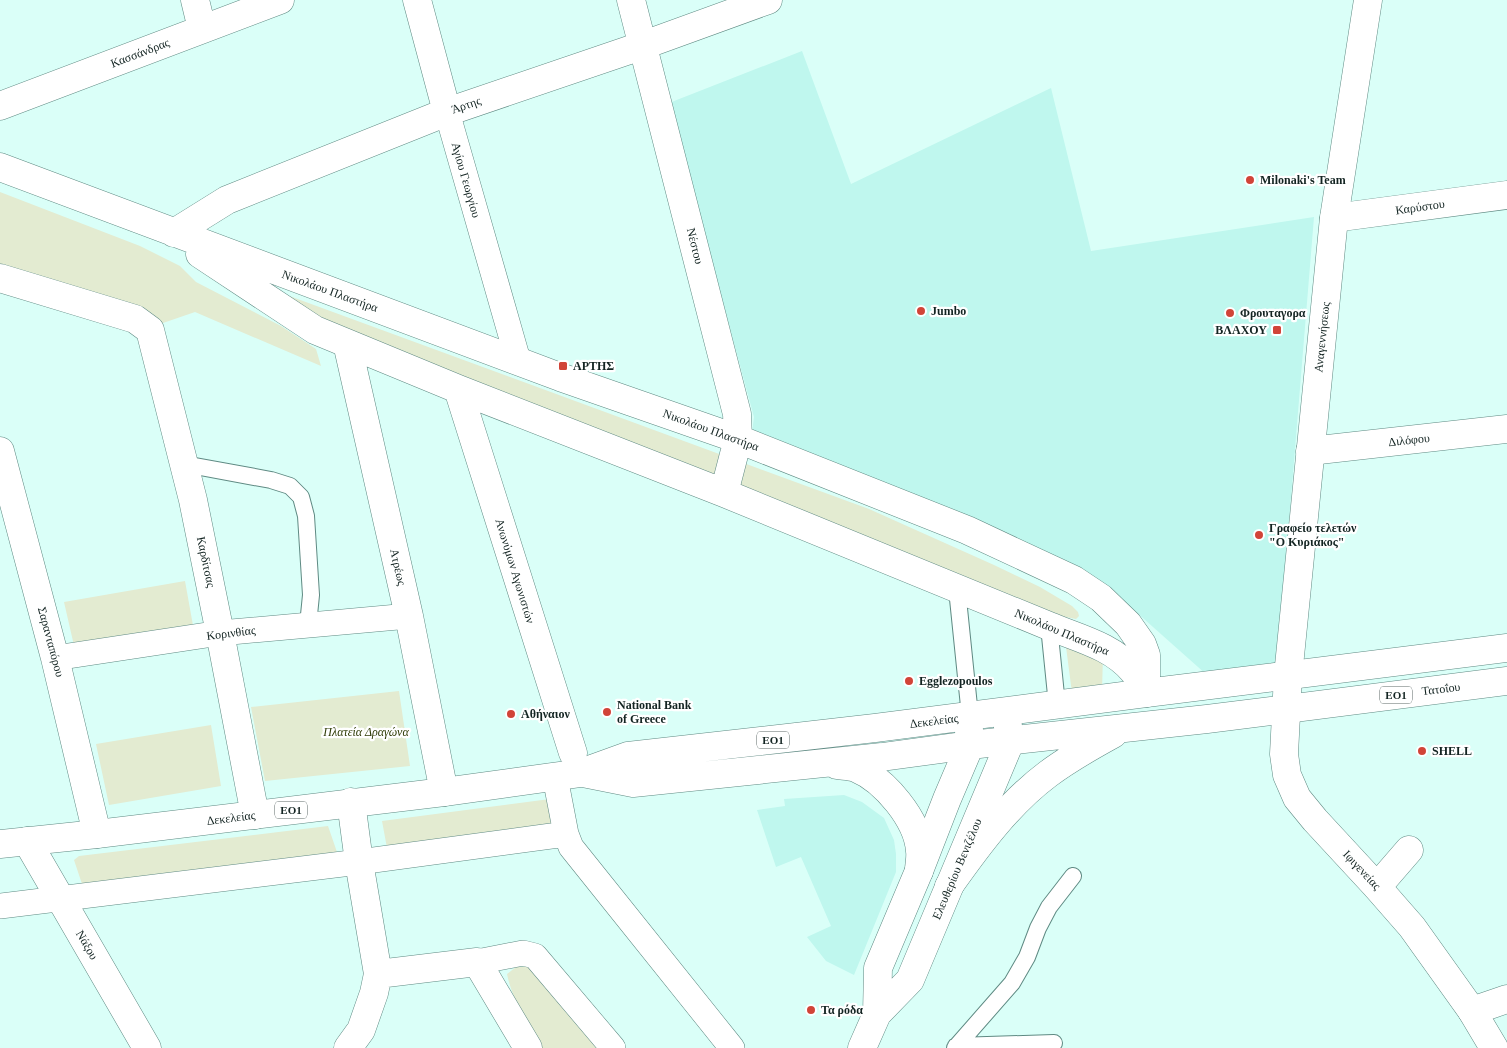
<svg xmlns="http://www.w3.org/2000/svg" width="1507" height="1048" viewBox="0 0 1507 1048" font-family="Georgia,serif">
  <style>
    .built { fill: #bff7ee }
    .green { fill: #e3ebd1 }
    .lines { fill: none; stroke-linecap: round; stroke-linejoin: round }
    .service-casing { stroke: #5f8a83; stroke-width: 18 }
    .pedestrian-casing { stroke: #5f8a83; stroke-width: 26 }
    .minor-casing { stroke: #5f8a83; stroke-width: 29 }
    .tertiary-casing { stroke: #5f8a83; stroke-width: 29 }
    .secondary-casing { stroke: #5f8a83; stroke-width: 29 }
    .primary-casing { stroke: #5f8a83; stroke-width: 29 }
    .service { stroke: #fff; stroke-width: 16 }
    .pedestrian { stroke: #fff; stroke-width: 25 }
    .minor { stroke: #fff; stroke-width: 28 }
    .tertiary { stroke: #fff; stroke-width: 28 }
    .secondary { stroke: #fff; stroke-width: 28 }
    .primary { stroke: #fff; stroke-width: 28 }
    .poi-dot { fill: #d14438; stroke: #fff; stroke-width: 2 }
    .labels { text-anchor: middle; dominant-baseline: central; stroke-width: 4.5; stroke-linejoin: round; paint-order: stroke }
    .shield { fill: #fff; stroke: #5a6664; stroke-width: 1 }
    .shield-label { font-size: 11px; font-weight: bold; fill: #132422 }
    .street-label { font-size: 12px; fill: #132422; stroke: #fff }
    .poi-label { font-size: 12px; font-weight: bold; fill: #132422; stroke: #fff; text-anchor: start }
    .park-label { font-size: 12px; font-style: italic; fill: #303c07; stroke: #fff }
  </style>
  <rect width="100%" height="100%" fill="#dafff8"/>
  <!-- built -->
  <path class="built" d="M 802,51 L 851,184 L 1051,88 L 1091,251 L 1314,217 L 1277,669 L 1207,675 L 1135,611 L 1087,575 L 1010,534 L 752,432 L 754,417 L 669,103 Z
    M 844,795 L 862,802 L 884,818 L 894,840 L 896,854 L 896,872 L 854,975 L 826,961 L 807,937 L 831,926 L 801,857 L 776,867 L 757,810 L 785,806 L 784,799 Z"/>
  <!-- green -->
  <path class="green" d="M 0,192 L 140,246 L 180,266 L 196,282 L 281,326 L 316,349 L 321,366 L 195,312 L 163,323 L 127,307 L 0,267 Z
    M 246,280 L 869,509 L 994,565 L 1040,587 L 1072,606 L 1078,612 L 1079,616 L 1076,619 L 1060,616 L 1103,655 L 1102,691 L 1072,693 L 1065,639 L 1067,639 L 1049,611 L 881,549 L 301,312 Z
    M 185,581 L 194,631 L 75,650 L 64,602 Z
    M 399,691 L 410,766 L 265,781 L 251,707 Z
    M 211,725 L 221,786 L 109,805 L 96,744 Z
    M 550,799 L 552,827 L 387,848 L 382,821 Z
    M 328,826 L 338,855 L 82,884 L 74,860 L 79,856 Z
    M 530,966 L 600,1048 L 542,1048 C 529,1025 512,1000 507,974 L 516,967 Z"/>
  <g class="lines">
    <!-- service casing -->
    <g class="service-casing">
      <path id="service" d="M 184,464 L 271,480 L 290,486 L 301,497 L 306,516 L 311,595 L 308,625
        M 957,589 L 970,716
        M 1049,626 L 1057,705
        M 956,1046 L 1054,1043
        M 955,1048 L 1012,983 L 1027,957 L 1038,928 L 1049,907 L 1073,876"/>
    </g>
    <!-- pedestrian casing -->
    <g class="pedestrian-casing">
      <path id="pedestrian" d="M 447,112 L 518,360
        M 55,658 L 220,633 L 409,616
        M 555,777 L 566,834 L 571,847 L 732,1048
        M 0,906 L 359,862 L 566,834
        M 477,962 L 523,953 L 535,956 L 613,1048"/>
    </g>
    <!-- minor casing -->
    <g class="minor-casing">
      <path id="minor" d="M 195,0 L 202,29
        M 417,0 L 447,112
        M 631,0 L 737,414 L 738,439 L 724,493
        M 0,106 L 280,0
        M 0,167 L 560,377 L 738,439 L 967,530 L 1074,580 L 1101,598 L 1128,624 L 1142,644 L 1146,655 L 1146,693
        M 1334,218 L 1507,195
        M 174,233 L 227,200 L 447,112 L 644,45 L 768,0
        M 200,254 L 315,330 L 458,389 L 724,493 L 1049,626 C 1078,638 1113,646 1134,672 C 1139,678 1142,686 1146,693
        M 0,278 L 135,319 L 150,330 L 193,500 L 220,633 L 255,815
        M 347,343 L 409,616 L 444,792
        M 458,389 L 573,753
        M 0,451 L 55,658 L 97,834
        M 1310,451 L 1507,429
        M 27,841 L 147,1048
        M 378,974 L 477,962 L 528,1048
        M 1472,1011 L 1507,999
        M 348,1048 L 361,1030 L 374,993 L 378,974 L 359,862 L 351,802"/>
    </g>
    <!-- tertiary casing -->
    <g class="tertiary-casing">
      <path id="tertiary" d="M 1288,676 L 1284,754 L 1287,775 L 1297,798 L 1315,820 L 1377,887 L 1412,927 L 1472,1011 L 1494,1048
        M 1377,887 L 1409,850"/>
    </g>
    <!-- secondary casing -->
    <g class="secondary-casing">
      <path id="secondary" d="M 1288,676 L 1334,218 L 1368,0
        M 877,1014 L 878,968 L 919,871 L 947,799 L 970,745 L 968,716
        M 862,1048 L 877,1014 L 910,980 L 1010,742 L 1007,719"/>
    </g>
    <!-- primary casing -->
    <g class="primary-casing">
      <path id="primary" d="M 837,765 C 843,766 851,766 856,768 C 885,780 918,820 920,851 C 921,858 919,864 919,871
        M 583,773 L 633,783 L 882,757 L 970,745 L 1207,719 L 1507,681
        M 0,844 L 97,834 L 444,792 L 581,773 L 628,756 L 875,728 L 1146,693 L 1507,648
        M 949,886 C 978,845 1008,804 1048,774 C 1068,759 1091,746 1113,734"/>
    </g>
    <!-- service -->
    <use href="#service" class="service"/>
    <!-- pedestrian -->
    <use href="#pedestrian" class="pedestrian"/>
    <!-- minor -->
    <use href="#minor" class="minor"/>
    <!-- tertiary -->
    <use href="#tertiary" class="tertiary"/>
    <!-- secondary -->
    <use href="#secondary" class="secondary"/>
    <!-- primary -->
    <use href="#primary" class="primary"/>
  </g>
  <!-- markers -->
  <g class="poi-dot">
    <circle cx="1250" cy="180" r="5"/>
    <circle cx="921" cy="311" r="5"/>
    <circle cx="1230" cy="313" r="5"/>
    <rect x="1272" y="325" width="10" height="10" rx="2.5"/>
    <rect x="558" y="361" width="10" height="10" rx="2.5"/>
    <circle cx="1259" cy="535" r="5"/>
    <circle cx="909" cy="681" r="5"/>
    <circle cx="607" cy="712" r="5"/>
    <circle cx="511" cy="714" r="5"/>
    <circle cx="1422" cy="751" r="5"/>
    <circle cx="811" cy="1010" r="5"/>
  </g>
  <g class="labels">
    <!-- shield labels -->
    <g class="shield">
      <rect x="1380" y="686.5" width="32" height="17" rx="4"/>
      <rect x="757" y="731.5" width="32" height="17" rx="4"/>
      <rect x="275" y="801.5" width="32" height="17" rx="4"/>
    </g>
    <g class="shield-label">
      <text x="1396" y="695">ΕΟ1</text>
      <text x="773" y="740">ΕΟ1</text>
      <text x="291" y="810">ΕΟ1</text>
    </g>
    <!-- street labels -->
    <g class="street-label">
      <text transform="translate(140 53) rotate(-21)">Κασσάνδρας</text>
      <text transform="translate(466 105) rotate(-19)">Άρτης</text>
      <text transform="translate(466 180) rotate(74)">Αγίου Γεωργίου</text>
      <text transform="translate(1420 207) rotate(-8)">Καρύστου</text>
      <text transform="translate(695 246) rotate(76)">Νέστου</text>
      <text transform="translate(330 291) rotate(20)">Νικολάου Πλαστήρα</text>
      <text transform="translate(1322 337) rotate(-84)">Αναγεννήσεως</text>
      <text transform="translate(711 430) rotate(20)">Νικολάου Πλαστήρα</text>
      <text transform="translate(1409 440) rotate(-6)">Διλόφου</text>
      <text transform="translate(206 562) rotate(78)">Καρδίτσας</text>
      <text transform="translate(398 567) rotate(77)">Ατρέως</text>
      <text transform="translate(515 571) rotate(73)">Ανωνύμων Αγωνιστών</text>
      <text transform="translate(1062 632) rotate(23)">Νικολάου Πλαστήρα</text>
      <text transform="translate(231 633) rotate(-7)">Κορινθίας</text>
      <text transform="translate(51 642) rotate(75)">Σαρανταπόρου</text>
      <text transform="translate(1441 689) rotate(-7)">Τατοΐου</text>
      <text transform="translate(934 721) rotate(-7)">Δεκελείας</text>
      <text transform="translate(231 818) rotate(-7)">Δεκελείας</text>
      <text transform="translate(957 869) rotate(-67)">Ελευθερίου Βενιζέλου</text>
      <text transform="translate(1362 870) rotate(47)">Ιφιγενείας</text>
      <text transform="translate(87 945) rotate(60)">Νάξου</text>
    </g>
    <!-- poi labels -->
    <g class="poi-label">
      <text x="1260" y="180">Milonaki's Team</text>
      <text x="931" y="311">Jumbo</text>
      <text x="1240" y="313">Φρουταγορα</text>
      <text x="1267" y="330" text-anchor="end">ΒΛΑΧΟΥ</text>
      <text x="573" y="366">ΑΡΤΗΣ</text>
      <text x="1269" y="528">Γραφείο τελετών<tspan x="1269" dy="14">"Ο Κυριάκος"</tspan></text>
      <text x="919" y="681">Egglezopoulos</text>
      <text x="617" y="705">National Bank<tspan x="617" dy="14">of Greece</tspan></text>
      <text x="521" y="714">Αθήναιον</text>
      <text x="1432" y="751">SHELL</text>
      <text x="821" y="1010">Τα ρόδα</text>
    </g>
    <!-- park labels -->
    <g class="park-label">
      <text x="366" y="732">Πλατεία Δραγώνα</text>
    </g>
  </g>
</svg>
